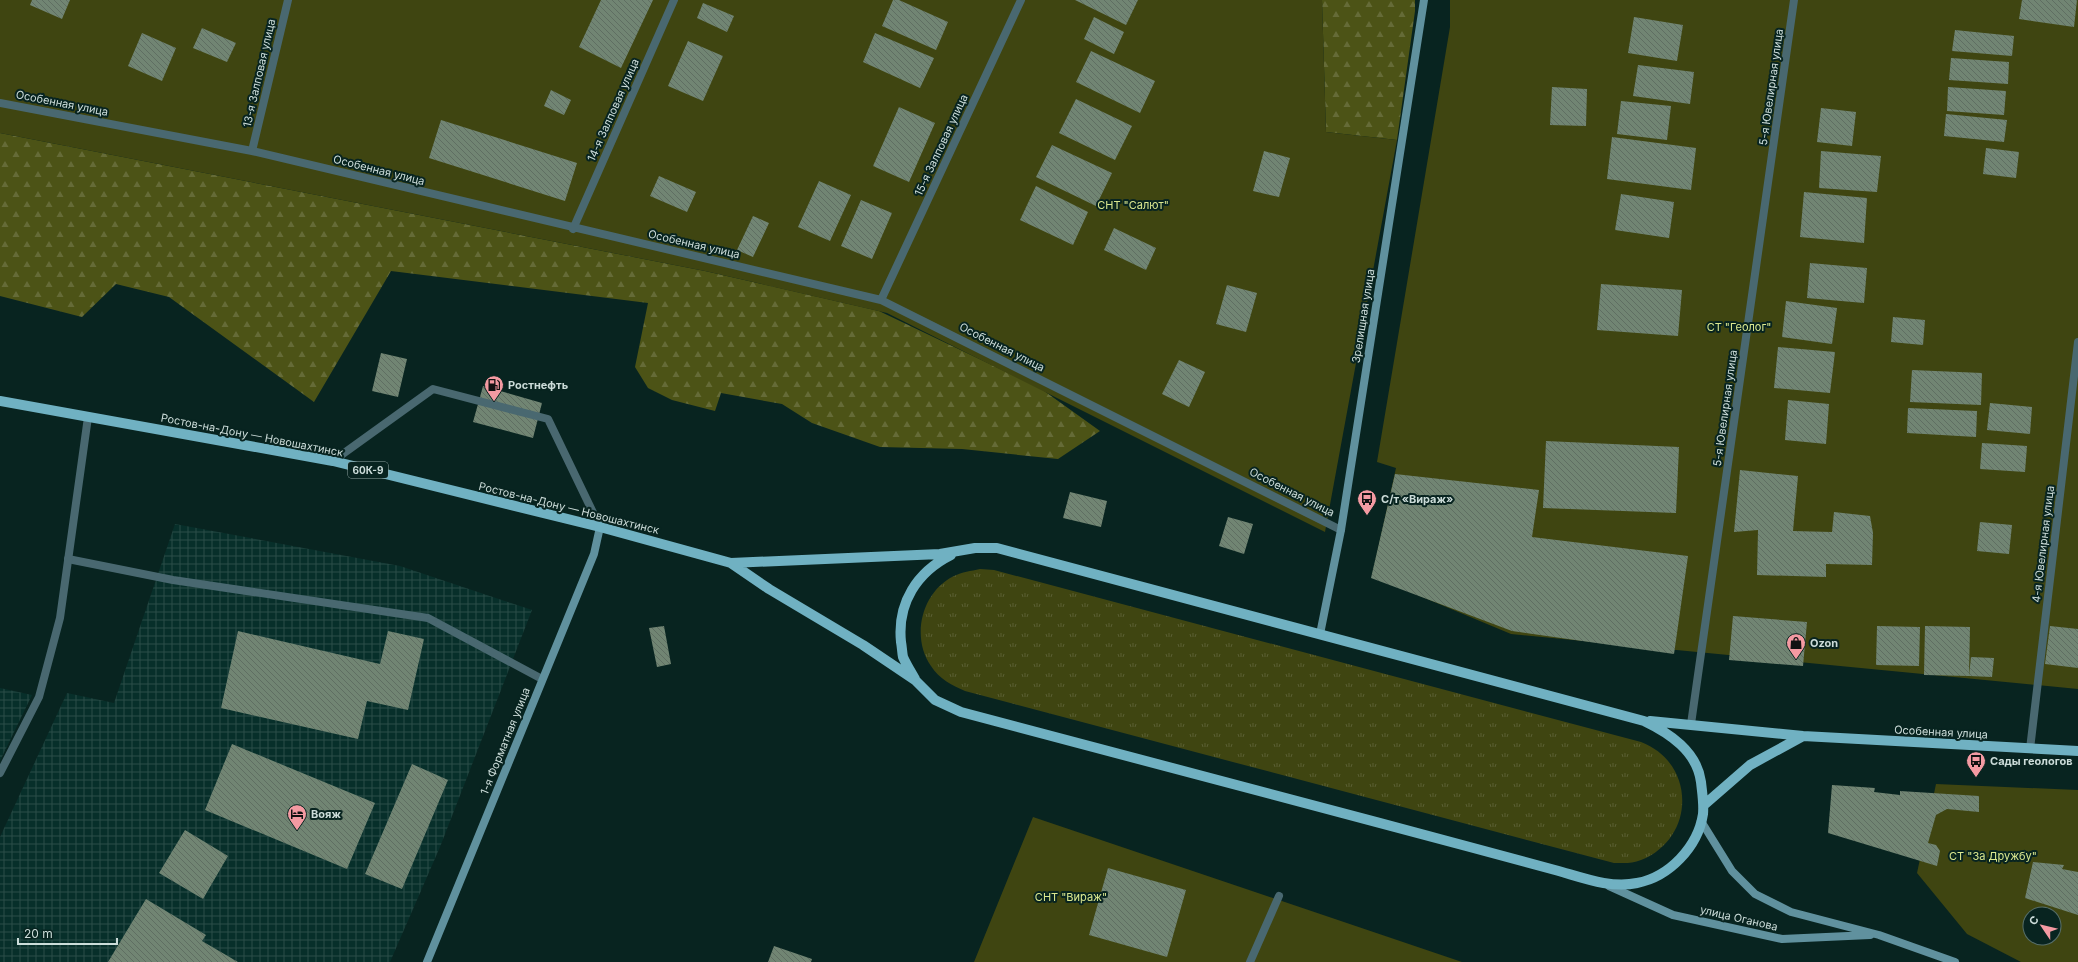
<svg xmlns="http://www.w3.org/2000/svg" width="2078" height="962" viewBox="0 0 2078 962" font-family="Inter,sans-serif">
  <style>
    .industrial { fill: url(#industrial-grid) }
    .grass { fill: url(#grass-tufts) }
    .forest { fill: url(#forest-firs) }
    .green { fill: #3f4511; fill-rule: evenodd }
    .building { fill: url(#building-back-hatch) }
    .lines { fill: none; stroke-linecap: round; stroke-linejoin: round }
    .lane { stroke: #496870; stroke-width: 8 }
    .street { stroke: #496870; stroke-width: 8 }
    .secondary { stroke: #60919e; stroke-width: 8 }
    .primary { stroke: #70b1c2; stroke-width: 10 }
    .labels { text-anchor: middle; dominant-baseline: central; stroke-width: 4; stroke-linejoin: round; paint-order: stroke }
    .shield { fill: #082420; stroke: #91a5a2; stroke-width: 1 }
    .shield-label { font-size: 10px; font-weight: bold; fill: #ccdcd9 }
    .street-label { font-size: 11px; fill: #ccdcd9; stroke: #082420 }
    .park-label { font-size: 11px; fill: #dbe88f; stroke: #082420 }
    .poi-label { font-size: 11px; font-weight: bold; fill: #ccdcd9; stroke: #082420; text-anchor: start }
  </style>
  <defs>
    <pattern id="industrial-grid" width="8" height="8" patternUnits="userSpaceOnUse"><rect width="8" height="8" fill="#072f2a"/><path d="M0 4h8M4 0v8" fill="none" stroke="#2a4d48"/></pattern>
    <pattern id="grass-tufts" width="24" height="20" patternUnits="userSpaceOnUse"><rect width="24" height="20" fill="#3f4511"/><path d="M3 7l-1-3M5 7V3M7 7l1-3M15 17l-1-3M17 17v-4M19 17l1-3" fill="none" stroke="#5a5f33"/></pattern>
    <pattern id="forest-firs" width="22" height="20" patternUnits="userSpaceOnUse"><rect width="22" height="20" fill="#4c5316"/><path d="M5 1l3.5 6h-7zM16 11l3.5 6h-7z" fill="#656b37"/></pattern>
    <pattern id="building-back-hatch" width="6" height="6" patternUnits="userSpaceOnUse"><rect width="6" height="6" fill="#718573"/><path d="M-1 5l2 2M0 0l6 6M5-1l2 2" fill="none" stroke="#5f6e62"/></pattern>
  </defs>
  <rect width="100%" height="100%" fill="#082420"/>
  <!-- industrial -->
  <path class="industrial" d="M 175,524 L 400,566 L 532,610 L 440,847 L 390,962 L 0,962 L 0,837 L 67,693 L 114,703 Z
    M 0,688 L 32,695 L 0,761 Z"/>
  <!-- grass -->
  <path class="grass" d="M 980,569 L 994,570 L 1641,742 C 1696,763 1696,838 1641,860 C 1632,864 1623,863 1614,863 L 965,691 C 952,685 939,679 931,666 C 911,638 921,592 954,576 C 962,572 971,571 980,569 Z"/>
  <!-- forest -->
  <path class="forest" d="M 1322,0 L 1415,0 L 1415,11 L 1397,140 L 1326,132 Z
    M 0,133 L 705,271 L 879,311 L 1040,388 L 1100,431 L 1058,459 L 962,449 L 880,447 L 812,423 L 782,404 L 721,393 L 715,411 L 672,400 L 648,388 L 635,367 L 648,303 L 391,271 L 314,402 L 169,297 L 116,284 L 82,317 L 0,296 Z"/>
  <!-- green -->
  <path class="green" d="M 0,0 L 1322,0 L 1326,132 L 1397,140 L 1325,532 L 887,313 L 705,271 L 0,133 Z
    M 1450,0 L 2078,0 L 2078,689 L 1511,634 L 1372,576 L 1396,468 L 1377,462 L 1450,27 Z
    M 1936,784 L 2078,790 L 2078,962 L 2021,962 L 1967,934 L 1917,873 ZM 2030,914 L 2054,914 L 2054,938 L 2030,938 Z
    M 1033,817 L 1462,962 L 974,962 Z"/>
  <!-- building -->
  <path class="building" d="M 32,0 L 70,0 L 62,19 L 30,5 Z
    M 601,0 L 653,0 L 621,68 L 579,47 Z
    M 893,0 L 899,0 L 948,22 L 936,50 L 882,26 Z
    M 1075,0 L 1138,0 L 1126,25 Z
    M 2022,0 L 2077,0 L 2074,27 L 2019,19 Z
    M 703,3 L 734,16 L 727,32 L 697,18 Z
    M 1094,17 L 1124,32 L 1114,54 L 1084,39 Z
    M 1634,17 L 1683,25 L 1677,61 L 1628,53 Z
    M 202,28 L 236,43 L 227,62 L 193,48 Z
    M 1955,30 L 2014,36 L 2012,56 L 1952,51 Z
    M 142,33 L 176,48 L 162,81 L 128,66 Z
    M 875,33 L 934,58 L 920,88 L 863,62 Z
    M 688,41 L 723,56 L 703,101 L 668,86 Z
    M 1091,51 L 1155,81 L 1140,113 L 1076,82 Z
    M 1951,58 L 2009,62 L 2008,84 L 1949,80 Z
    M 1638,65 L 1694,72 L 1690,104 L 1633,96 Z
    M 1552,87 L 1587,89 L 1586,126 L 1550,125 Z
    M 1948,87 L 2006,91 L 2004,115 L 1947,111 Z
    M 551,90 L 571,100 L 564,115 L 544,106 Z
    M 1076,99 L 1132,126 L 1115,160 L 1059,133 Z
    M 1621,101 L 1671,106 L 1667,140 L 1617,134 Z
    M 899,107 L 935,123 L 909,182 L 873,166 Z
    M 1821,108 L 1856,112 L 1852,146 L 1817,142 Z
    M 1946,114 L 2007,120 L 2004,142 L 1944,136 Z
    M 441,120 L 577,163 L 565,201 L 429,158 Z
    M 1612,137 L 1696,148 L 1691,190 L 1607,179 Z
    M 1052,145 L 1112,173 L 1096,206 L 1036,177 Z
    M 1986,148 L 2019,152 L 2016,178 L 1983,174 Z
    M 1264,151 L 1290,158 L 1279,197 L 1253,191 Z
    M 1821,151 L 1881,156 L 1877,192 L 1819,188 Z
    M 659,176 L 696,192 L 687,212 L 650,196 Z
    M 819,181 L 851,195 L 830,241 L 798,227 Z
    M 1036,186 L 1088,212 L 1073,245 L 1020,220 Z
    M 1804,192 L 1867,198 L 1864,243 L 1800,237 Z
    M 1621,194 L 1674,202 L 1669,238 L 1615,230 Z
    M 861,200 L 892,213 L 872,259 L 841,246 Z
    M 753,216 L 769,223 L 753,257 L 737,250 Z
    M 1114,228 L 1156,248 L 1146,270 L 1104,250 Z
    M 1810,263 L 1867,268 L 1864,303 L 1807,298 Z
    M 1601,284 L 1682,290 L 1678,336 L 1597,330 Z
    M 1227,285 L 1257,293 L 1246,332 L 1216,324 Z
    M 1786,301 L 1837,308 L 1832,344 L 1782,337 Z
    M 1893,317 L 1925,320 L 1923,345 L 1891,342 Z
    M 1778,347 L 1835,352 L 1830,393 L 1774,388 Z
    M 381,353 L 407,359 L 398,397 L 372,391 Z
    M 1179,360 L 1205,372 L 1189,407 L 1162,394 Z
    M 1912,370 L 1982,373 L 1981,405 L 1910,402 Z
    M 483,386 L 542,403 L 533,438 L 473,422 Z
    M 1788,400 L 1829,404 L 1826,444 L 1785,440 Z
    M 1990,403 L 2032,407 L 2030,434 L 1987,430 Z
    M 1908,408 L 1977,411 L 1976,437 L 1907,433 Z
    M 1546,441 L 1679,447 L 1676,513 L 1543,508 Z
    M 1982,443 L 2027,446 L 2025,472 L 1980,469 Z
    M 1740,470 L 1798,476 L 1793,531 L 1832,532 L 1834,512 L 1870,516 L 1873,533 L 1872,565 L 1826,564 L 1826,577 L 1757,575 L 1758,530 L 1734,532 Z
    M 1395,474 L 1539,490 L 1532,537 L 1688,556 L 1674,654 L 1512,631 L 1371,578 Z
    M 1070,492 L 1107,501 L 1101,527 L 1063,518 Z
    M 1228,517 L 1253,524 L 1244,554 L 1219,546 Z
    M 1980,522 L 2012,525 L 2009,554 L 1977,551 Z
    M 1733,616 L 1807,622 L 1803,666 L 1729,660 Z
    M 664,626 L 671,664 L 657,667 L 649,628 Z
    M 1877,626 L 1920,627 L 1919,666 L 1876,665 Z
    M 1925,626 L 1970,627 L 1969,676 L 1924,675 Z
    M 2050,626 L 2078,629 L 2078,668 L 2045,664 Z
    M 238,631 L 380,664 L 388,631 L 424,639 L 408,710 L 367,701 L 358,739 L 221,708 Z
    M 1971,657 L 1994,658 L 1992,677 L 1969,676 Z
    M 232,744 L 375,803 L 347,869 L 205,810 Z
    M 412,764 L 448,780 L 402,889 L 365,874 Z
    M 1832,785 L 1875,788 L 1874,792 L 1900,795 L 1900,791 L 1979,796 L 1979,812 L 1947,809 L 1936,815 L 1928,843 L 1936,845 L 1940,851 L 1937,866 L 1828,833 Z
    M 185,830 L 228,856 L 203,899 L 159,873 Z
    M 2033,862 L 2064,865 L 2062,869 L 2078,872 L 2078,915 L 2025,898 Z
    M 1108,868 L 1186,890 L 1167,957 L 1089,935 Z
    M 146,899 L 206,935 L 202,941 L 238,962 L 108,962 Z
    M 774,946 L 812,959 L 811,962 L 768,962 Z"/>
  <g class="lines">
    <!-- lane -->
    <path class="lane" d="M 333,461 L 433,389 L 548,419 L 600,527
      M 68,559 L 173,580 L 428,618 L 542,679
      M 1691,724 L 1794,0
      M 2030,749 L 2078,342
      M 1250,962 L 1279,896"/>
    <!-- street -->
    <path class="street" d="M 0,103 L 252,151 L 881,300 L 1341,530
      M 252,151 L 288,0
      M 573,229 L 674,0
      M 881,300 L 1021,0
      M 0,773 L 39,697 L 60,618 L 88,417"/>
    <!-- secondary -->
    <path class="secondary" d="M 1320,634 L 1341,530 L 1424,0
      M 1701,821 L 1732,871 L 1755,894 L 1791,912 L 1879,935 L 1955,962
      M 1609,886 L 1673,915 L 1782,939 L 1870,935
      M 427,962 L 594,554 L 600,527"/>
    <!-- primary -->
    <path class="primary" d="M 0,401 L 333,461 L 600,527 L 731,563 L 940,554 L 975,548 L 997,548 L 1644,721 C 1669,733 1697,751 1701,782 C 1702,792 1704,803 1703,814 C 1698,847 1669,877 1637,883 C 1610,889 1581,877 1555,870 C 1526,862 1496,854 1466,846 C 1298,801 1130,757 961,712 L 935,700 L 915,680 L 863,645 L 769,589 L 731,563
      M 915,679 C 911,672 906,664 903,657 C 902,652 902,647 901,642 C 897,603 917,572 951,555
      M 1650,721 L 1803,736 L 2078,751
      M 1704,805 L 1750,765 L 1803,736"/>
  </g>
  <!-- icons -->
  <defs>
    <g id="fuel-pin" transform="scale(1)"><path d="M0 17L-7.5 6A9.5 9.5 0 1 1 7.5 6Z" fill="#f49aa2" stroke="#082420"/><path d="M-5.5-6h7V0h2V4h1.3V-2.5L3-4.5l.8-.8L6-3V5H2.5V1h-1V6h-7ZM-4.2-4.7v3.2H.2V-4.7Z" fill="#111"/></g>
    <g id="bus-pin" transform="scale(1)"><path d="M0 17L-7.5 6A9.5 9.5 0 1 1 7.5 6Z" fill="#f49aa2" stroke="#082420"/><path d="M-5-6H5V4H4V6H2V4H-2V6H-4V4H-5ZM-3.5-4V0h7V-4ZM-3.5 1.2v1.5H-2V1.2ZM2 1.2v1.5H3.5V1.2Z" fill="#111"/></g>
    <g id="shop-pin" transform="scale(1)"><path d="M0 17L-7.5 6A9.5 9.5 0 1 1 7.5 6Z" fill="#f49aa2" stroke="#082420"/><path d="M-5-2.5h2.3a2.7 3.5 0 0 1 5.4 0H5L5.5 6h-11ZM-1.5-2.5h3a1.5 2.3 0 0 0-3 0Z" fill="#111"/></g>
    <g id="hotel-pin" transform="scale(1)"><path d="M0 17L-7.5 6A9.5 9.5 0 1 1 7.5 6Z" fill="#f49aa2" stroke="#082420"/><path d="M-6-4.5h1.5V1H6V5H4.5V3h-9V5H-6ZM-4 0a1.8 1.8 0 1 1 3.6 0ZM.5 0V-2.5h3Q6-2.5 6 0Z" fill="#111"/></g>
  </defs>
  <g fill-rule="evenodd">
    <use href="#fuel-pin" x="494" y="385"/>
    <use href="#bus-pin" x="1367" y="499"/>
    <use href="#shop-pin" x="1796" y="643"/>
    <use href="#bus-pin" x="1976" y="761"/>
    <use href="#hotel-pin" x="297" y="814"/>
  </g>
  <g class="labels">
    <!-- shield labels -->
    <rect class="shield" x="348" y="462" width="40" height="16" rx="3"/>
    <g class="shield-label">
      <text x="368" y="470">60К-9</text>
    </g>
    <!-- street labels -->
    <g class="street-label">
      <text transform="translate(259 73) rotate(-77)">13-я Залповая улица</text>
      <text transform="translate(1771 87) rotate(-82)">5-я Ювелирная улица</text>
      <text transform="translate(62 103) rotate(11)">Особенная улица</text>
      <text transform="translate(613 110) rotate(-66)">14-я Залповая улица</text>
      <text transform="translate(941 145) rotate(-65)">15-я Залповая улица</text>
      <text transform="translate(379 170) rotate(14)">Особенная улица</text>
      <text transform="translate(694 244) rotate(13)">Особенная улица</text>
      <text transform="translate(1363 316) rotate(-81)">Зрелищная улица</text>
      <text transform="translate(1002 347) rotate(27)">Особенная улица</text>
      <text transform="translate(1725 408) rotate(-82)">5-я Ювелирная улица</text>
      <text transform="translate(252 435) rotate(11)">Ростов-на-Дону — Новошахтинск</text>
      <text transform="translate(1292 492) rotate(27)">Особенная улица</text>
      <text transform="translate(569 508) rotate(14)">Ростов-на-Дону — Новошахтинск</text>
      <text transform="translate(2043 544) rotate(-83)">4-я Ювелирная улица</text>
      <text transform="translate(1941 732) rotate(3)">Особенная улица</text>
      <text transform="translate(505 741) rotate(-68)">1-я Форматная улица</text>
      <text transform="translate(1739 918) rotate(13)">улица Оганова</text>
    </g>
    <!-- park labels -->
    <g class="park-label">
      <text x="1133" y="205">СНТ "Салют"</text>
      <text x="1739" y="327">СТ "Геолог"</text>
      <text x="1993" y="856">СТ "За Дружбу"</text>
      <text x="1071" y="897">СНТ "Вираж"</text>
    </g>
    <!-- poi labels -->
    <g class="poi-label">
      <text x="508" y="385">Ростнефть</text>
      <text x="1381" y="499">С/т «Вираж»</text>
      <text x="1810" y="643">Ozon</text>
      <text x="1990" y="761">Сады геологов</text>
      <text x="311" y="814">Вояж</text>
    </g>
  </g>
  <!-- north arrow -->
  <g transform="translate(2042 926) rotate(305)"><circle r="19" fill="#082420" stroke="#566e6a"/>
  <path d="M0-3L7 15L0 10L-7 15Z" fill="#f49aa2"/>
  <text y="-6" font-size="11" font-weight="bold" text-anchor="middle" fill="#ccdcd9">С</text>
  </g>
  <!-- scale -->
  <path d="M18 938v6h99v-6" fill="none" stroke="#ccdcd9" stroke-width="2"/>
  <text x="24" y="938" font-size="12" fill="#ccdcd9" stroke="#082420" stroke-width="3" paint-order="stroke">20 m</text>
</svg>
